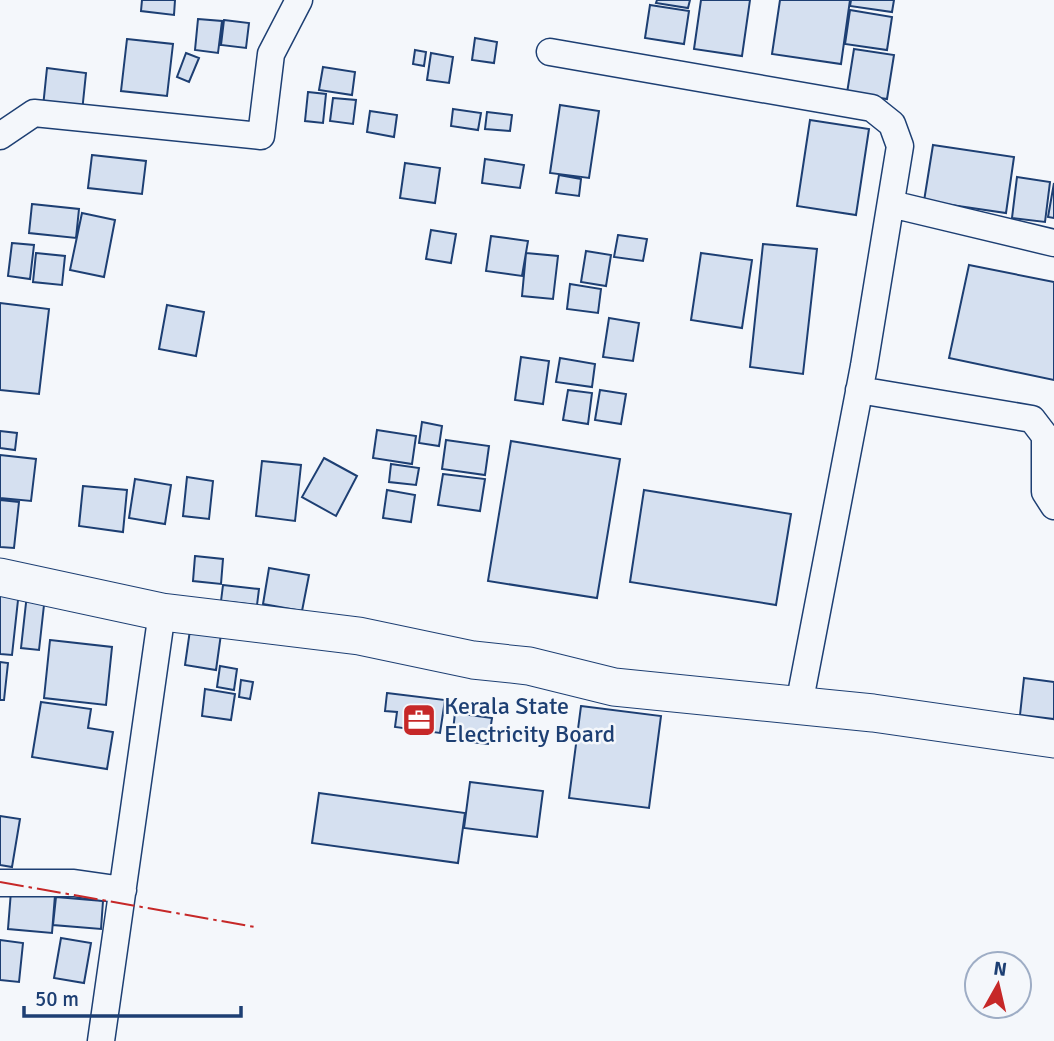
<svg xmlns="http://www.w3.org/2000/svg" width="1054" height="1041" viewBox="0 0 1054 1041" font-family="Signika,sans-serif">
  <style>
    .building { fill: #d5e0f0; stroke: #1d3f73; stroke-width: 2 }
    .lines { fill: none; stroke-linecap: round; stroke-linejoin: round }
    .street-casing { stroke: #1d3f73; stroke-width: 29 }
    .secondary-casing { stroke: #1d3f73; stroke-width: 39 }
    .street { stroke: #f4f7fb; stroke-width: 26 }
    .secondary { stroke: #f4f7fb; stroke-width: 37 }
    .power { stroke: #c62828; stroke-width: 2; stroke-dasharray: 24 5 3.5 5; stroke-linecap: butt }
    .labels { text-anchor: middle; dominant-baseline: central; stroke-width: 5; stroke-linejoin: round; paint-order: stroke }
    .poi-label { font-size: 24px; fill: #1d3f73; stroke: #f4f7fb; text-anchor: start }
  </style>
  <rect width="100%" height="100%" fill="#f4f7fb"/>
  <!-- building -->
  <path class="building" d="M 142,0 L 175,0 L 174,15 L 141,11 Z
    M 657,0 L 690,0 L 688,8 L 656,3 Z
    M 701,0 L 750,0 L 742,56 L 694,49 Z
    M 780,0 L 850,0 L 841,64 L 772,54 Z
    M 851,0 L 894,0 L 892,12 L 850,6 Z
    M 650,5 L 689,11 L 684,44 L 645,38 Z
    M 850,10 L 892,17 L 887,50 L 845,44 Z
    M 198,19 L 222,21 L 218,53 L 195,50 Z
    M 224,20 L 249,23 L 246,48 L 221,45 Z
    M 475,38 L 497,42 L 494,63 L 472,60 Z
    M 127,39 L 173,44 L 167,96 L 121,91 Z
    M 854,49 L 894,55 L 887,99 L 847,93 Z
    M 415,50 L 426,52 L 424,66 L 413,64 Z
    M 186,53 L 199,58 L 189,82 L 177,77 Z
    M 431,53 L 453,57 L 449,83 L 427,80 Z
    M 323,67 L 355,72 L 352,95 L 319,90 Z
    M 47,68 L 86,73 L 82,112 L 43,107 Z
    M 308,92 L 326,94 L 323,123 L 305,121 Z
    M 333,98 L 356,100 L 353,124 L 330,121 Z
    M 560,105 L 599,111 L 589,178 L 550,173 Z
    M 453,109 L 481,113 L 478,130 L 451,126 Z
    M 370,111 L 397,115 L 394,137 L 367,132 Z
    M 487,112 L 512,115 L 510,131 L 485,129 Z
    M 810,120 L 869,129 L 856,215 L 797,206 Z
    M 933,145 L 1014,157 L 1006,213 L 924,201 Z
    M 92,155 L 146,161 L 142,194 L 88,188 Z
    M 485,159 L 524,165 L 520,188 L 482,183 Z
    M 405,163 L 440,168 L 435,203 L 400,198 Z
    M 559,175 L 581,179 L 579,196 L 556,193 Z
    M 1017,177 L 1050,182 L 1045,222 L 1012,218 Z
    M 1054,183 L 1054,218 L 1048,217 Z
    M 32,204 L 79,209 L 76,238 L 29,233 Z
    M 82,213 L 115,220 L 104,277 L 70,270 Z
    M 431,230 L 456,234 L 451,263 L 426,259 Z
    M 618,235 L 647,239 L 643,261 L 614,257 Z
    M 491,236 L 528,241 L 522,276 L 486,271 Z
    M 12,243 L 34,245 L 30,279 L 8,276 Z
    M 763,244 L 817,249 L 803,374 L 750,367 Z
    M 586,251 L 611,255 L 606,286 L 581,282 Z
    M 36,253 L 65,256 L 62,285 L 33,282 Z
    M 526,253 L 558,256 L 553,299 L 522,296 Z
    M 701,253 L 752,260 L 742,328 L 691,320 Z
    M 969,265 L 1054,282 L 1054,380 L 949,358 Z
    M 570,284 L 601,289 L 598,313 L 567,309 Z
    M 0,303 L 49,309 L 39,394 L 0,390 Z
    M 167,305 L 204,312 L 196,356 L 159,349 Z
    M 609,318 L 639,323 L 633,361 L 603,357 Z
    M 521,357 L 549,361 L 543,404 L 515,400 Z
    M 560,358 L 595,364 L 592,387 L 556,382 Z
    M 568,390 L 592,393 L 588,424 L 563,420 Z
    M 600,390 L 626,394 L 621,424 L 595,420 Z
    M 422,422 L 442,426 L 439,446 L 419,443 Z
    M 377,430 L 416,436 L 412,464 L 373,458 Z
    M 0,431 L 17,433 L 15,450 L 0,448 Z
    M 446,440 L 489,446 L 485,475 L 442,469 Z
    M 511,441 L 620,459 L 597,598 L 488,581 Z
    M 0,455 L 36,459 L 31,501 L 0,498 Z
    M 324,458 L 357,476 L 336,516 L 302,497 Z
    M 262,461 L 301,465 L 295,521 L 256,516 Z
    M 391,464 L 419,468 L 416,485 L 389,482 Z
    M 443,474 L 485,479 L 480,511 L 438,505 Z
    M 187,477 L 213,481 L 209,519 L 183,516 Z
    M 135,479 L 171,485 L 165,524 L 129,518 Z
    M 83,486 L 127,490 L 123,532 L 79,526 Z
    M 387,490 L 415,495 L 411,522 L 383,518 Z
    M 644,490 L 791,514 L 776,605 L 630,582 Z
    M 0,500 L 19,502 L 14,548 L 0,547 Z
    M 195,556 L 223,559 L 221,584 L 193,581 Z
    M 269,568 L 309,575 L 302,611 L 263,604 Z
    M 223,585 L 259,589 L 257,605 L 221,601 Z
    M 0,589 L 19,591 L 12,655 L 0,654 Z
    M 27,594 L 45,596 L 39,650 L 21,648 Z
    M 190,630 L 221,634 L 216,670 L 185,665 Z
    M 50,640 L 112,647 L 106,705 L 44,698 Z
    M 0,662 L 8,663 L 4,700 L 0,700 Z
    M 220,666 L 237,669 L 234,690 L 217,687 Z
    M 1024,678 L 1054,682 L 1054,719 L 1020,715 Z
    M 241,680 L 253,682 L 250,699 L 239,697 Z
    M 205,689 L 235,694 L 231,720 L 202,716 Z
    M 387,693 L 445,700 L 440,733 L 395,727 L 397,712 L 385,711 Z
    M 41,702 L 91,709 L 88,728 L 113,732 L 107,769 L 32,757 Z
    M 581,706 L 661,716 L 649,808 L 569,798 Z
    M 455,713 L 492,718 L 488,744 L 452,740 Z
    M 470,782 L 543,791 L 537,837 L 464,828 Z
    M 319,793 L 465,813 L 458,863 L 312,843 Z
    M 0,816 L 20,819 L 12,867 L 0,865 Z
    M 11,891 L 55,895 L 52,933 L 8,929 Z
    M 56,897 L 103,901 L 101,929 L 53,925 Z
    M 61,938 L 91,943 L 84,983 L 54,978 Z
    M 0,940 L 23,943 L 19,982 L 0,980 Z"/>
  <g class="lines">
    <!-- street casing -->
    <g class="street-casing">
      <path id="street" d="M 550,52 L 872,108 L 892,124 L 900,146 L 864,366 L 799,705
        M 0,136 L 34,113 L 261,136 L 271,54 L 299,0
        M 891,204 L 1054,243
        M 859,390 L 1032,419 L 1045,436 L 1045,492 L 1054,506
        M 0,883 L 74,883 L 123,890
        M 101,1041 L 162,612"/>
    </g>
    <!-- secondary casing -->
    <g class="secondary-casing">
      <path id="secondary" d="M 0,577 L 162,612 L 359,636 L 473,660 L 529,666 L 614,687 L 873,713 L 1054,739"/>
    </g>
    <!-- street -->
    <use href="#street" class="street"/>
    <!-- secondary -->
    <use href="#secondary" class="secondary"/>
    <!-- power -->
    <path class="power" d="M 0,882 L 255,927"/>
  </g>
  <!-- icons -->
  <defs>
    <g id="office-square" transform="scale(1.75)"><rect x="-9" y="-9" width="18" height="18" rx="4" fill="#c62828" stroke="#f4f7fb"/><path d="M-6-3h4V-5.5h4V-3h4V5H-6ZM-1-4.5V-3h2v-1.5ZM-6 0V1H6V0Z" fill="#fff"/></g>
  </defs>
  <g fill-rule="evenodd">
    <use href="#office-square" x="419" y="720"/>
  </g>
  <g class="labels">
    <!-- poi labels -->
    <g class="poi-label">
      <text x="444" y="706">Kerala State<tspan x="444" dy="28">Electricity Board</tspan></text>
    </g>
  </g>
  <!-- north arrow -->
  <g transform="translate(998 985) rotate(8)"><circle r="33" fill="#f4f7fb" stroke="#9eadc5" stroke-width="2"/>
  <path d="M0-5L12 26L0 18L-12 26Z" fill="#c62828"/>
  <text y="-10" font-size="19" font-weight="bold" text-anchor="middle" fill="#1d3f73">N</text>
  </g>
  <!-- scale -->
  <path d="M24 1006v10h217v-10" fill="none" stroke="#1d3f73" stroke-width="3.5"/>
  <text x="35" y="1006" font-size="21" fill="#1d3f73" stroke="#f4f7fb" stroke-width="5" paint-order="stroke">50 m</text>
</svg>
